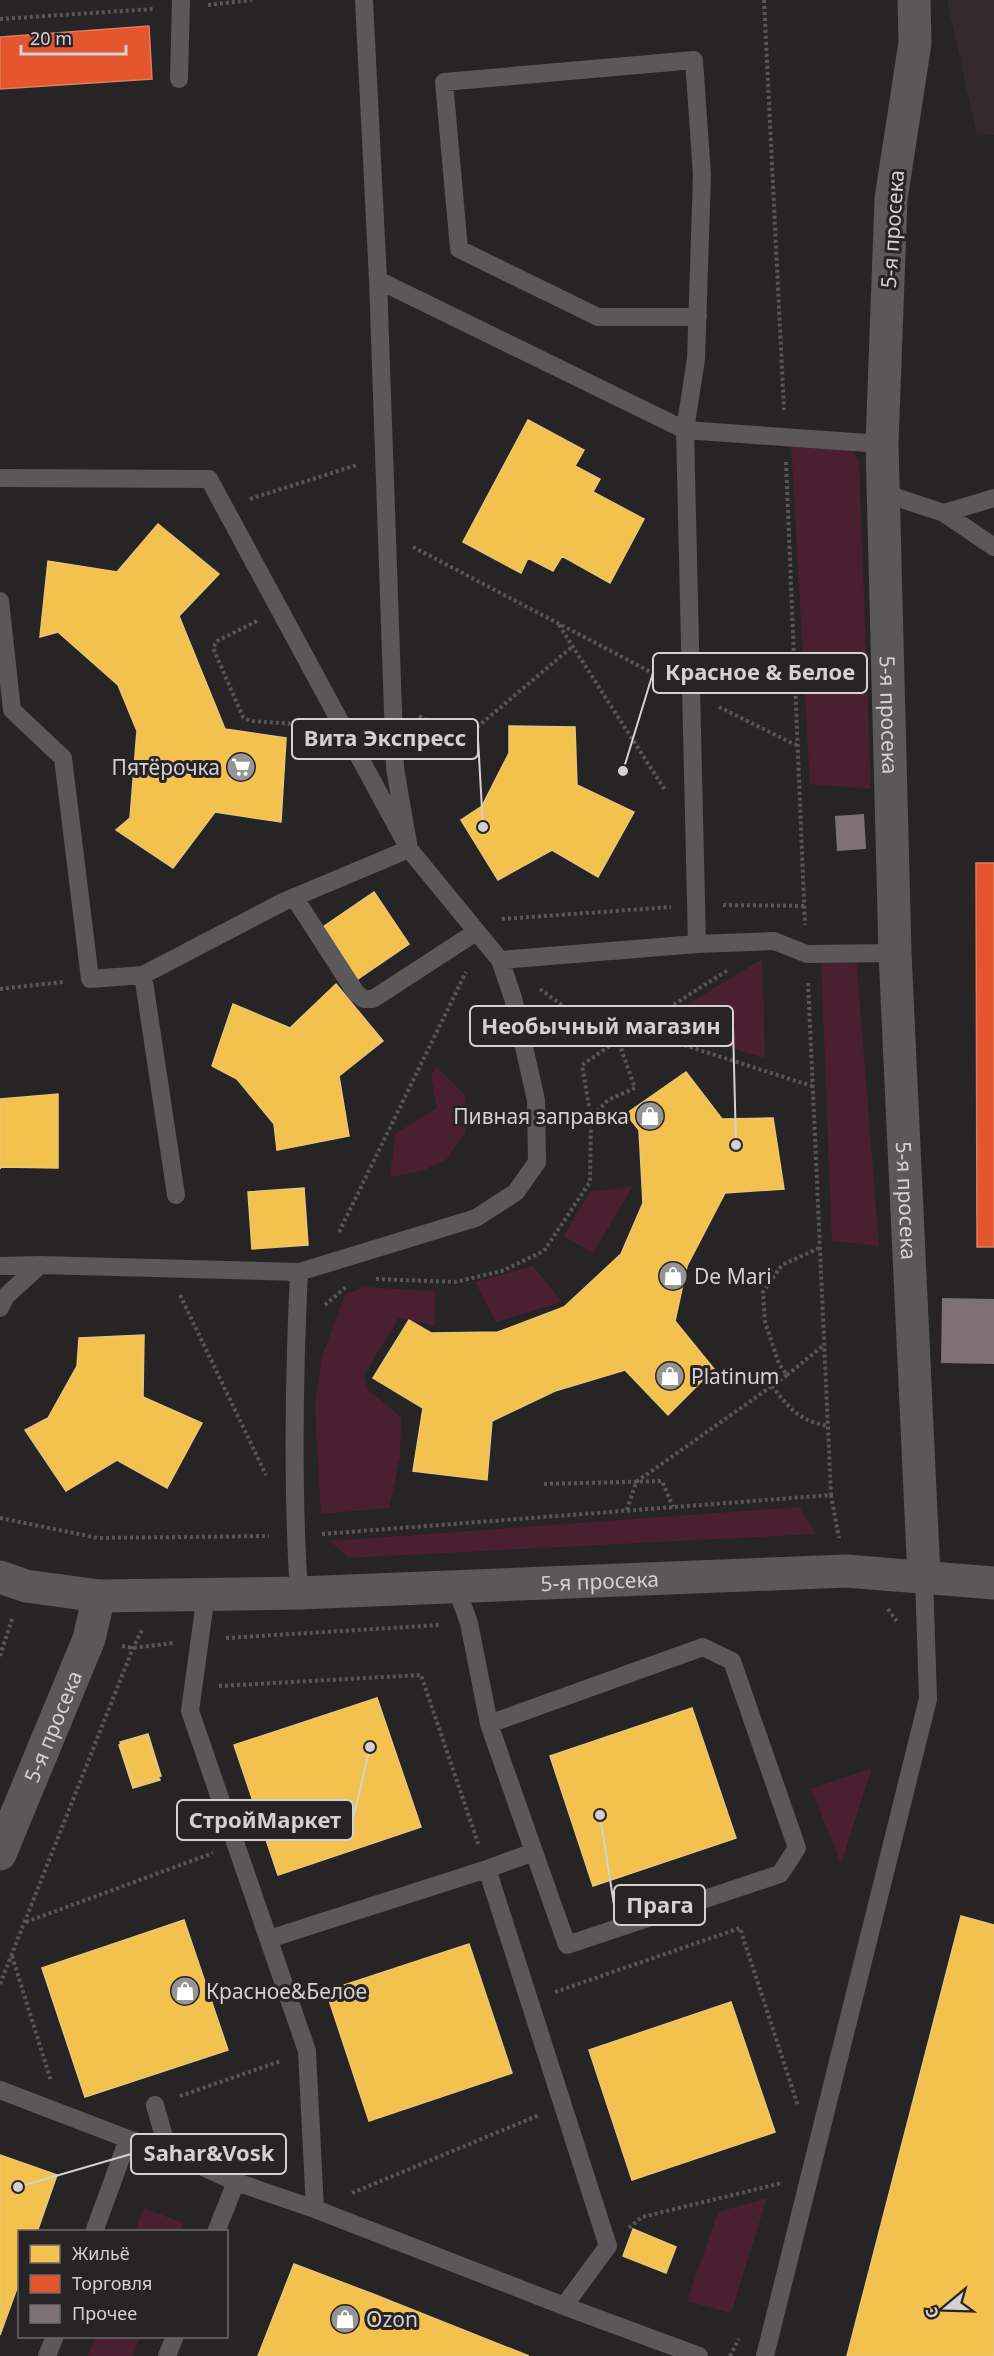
<svg xmlns="http://www.w3.org/2000/svg" width="994" height="2356" viewBox="0 0 994 2356" font-family="'Noto Sans',sans-serif">
  <style>
    .built { fill: #342a2d }
    .green { fill: #4a1f30 }
    .homes { fill: #f2c14e; stroke: #e9c676; stroke-width: 1.5 }
    .shops { fill: #e4572e; stroke: #df7c5f; stroke-width: 1.5 }
    .building { fill: #7e7175 }
    .lines { fill: none; stroke-linecap: round; stroke-linejoin: round }
    .path { stroke: #585656; stroke-width: 4; stroke-dasharray: 3 3; stroke-linecap: butt }
    .lane { stroke: #5a5859; stroke-width: 18 }
    .street { stroke: #5a5859; stroke-width: 33 }
    .labels { text-anchor: middle; dominant-baseline: central; stroke-width: 6; stroke-linejoin: round; paint-order: stroke }
    .street-label { font-size: 21px; fill: #d4d1d2; stroke: #282324 }
    .poi-label { font-size: 21px; fill: #d4d1d2; stroke: #282324; text-anchor: start }
    .leader { fill: none; stroke: #d4d1d2; stroke-width: 2 }
    .callout-dot { fill: #d4d1d2; stroke: #282324; stroke-width: 2 }
    .callout { fill: #282324; stroke: #d4d1d2; stroke-width: 2 }
    .callout-label { font-size: 22px; text-anchor: middle; font-weight: bold; fill: #d4d1d2 }
  </style>
  <rect width="100%" height="100%" fill="#272425"/>
  <!-- built -->
  <path class="built" d="M 947,0 L 994,0 L 994,135 L 977,136 Z"/>
  <!-- green -->
  <path class="green" d="M 844,436 L 859,461 L 871,789 L 810,784 L 791,444 Z
    M 856,956 L 879,1246 L 832,1241 L 821,961 Z
    M 762,959 L 765,1058 L 653,1025 Z
    M 436,1066 L 465,1095 L 465,1133 L 446,1160 L 422,1171 L 390,1177 L 395,1134 L 437,1108 L 431,1077 Z
    M 633,1186 L 593,1253 L 563,1236 L 590,1192 Z
    M 533,1266 L 562,1302 L 496,1322 L 475,1282 Z
    M 364,1287 L 435,1291 L 435,1326 L 399,1318 L 364,1375 L 368,1390 L 401,1417 L 400,1458 L 389,1508 L 321,1514 L 315,1406 L 322,1356 L 345,1295 Z
    M 799,1507 L 816,1534 L 349,1558 L 330,1541 Z
    M 872,1768 L 841,1863 L 811,1789 Z
    M 767,2198 L 731,2313 L 687,2301 L 718,2212 Z
    M 144,2208 L 183,2223 L 180,2231 L 135,2231 Z
    M 95,2337 L 95,2336 L 140,2337 L 133,2356 L 88,2356 Z"/>
  <!-- homes -->
  <path class="homes" d="M 528,420 L 584,450 L 575,466 L 600,479 L 593,492 L 644,519 L 610,583 L 562,556 L 553,571 L 528,558 L 521,573 L 463,542 Z
    M 158,524 L 219,574 L 179,616 L 225,729 L 286,738 L 281,822 L 215,812 L 173,868 L 116,830 L 130,818 L 137,731 L 118,685 L 58,632 L 40,637 L 48,561 L 117,572 Z
    M 509,726 L 575,727 L 577,785 L 634,812 L 598,877 L 552,850 L 498,880 L 461,820 L 482,806 L 509,753 Z
    M 374,892 L 409,944 L 355,981 L 320,929 Z
    M 336,984 L 383,1041 L 339,1076 L 349,1136 L 277,1150 L 274,1124 L 237,1079 L 212,1066 L 233,1004 L 290,1028 Z
    M 686,1072 L 722,1119 L 773,1118 L 784,1189 L 725,1193 L 687,1266 L 675,1321 L 714,1369 L 668,1415 L 625,1370 L 555,1391 L 492,1421 L 487,1480 L 413,1471 L 423,1408 L 373,1378 L 409,1320 L 431,1333 L 498,1332 L 564,1307 L 621,1254 L 643,1203 L 639,1130 L 626,1114 Z
    M 58,1094 L 58,1168 L 1,1167 L 0,1169 L 0,1099 Z
    M 304,1188 L 308,1245 L 252,1249 L 248,1192 Z
    M 144,1335 L 143,1397 L 202,1423 L 167,1488 L 117,1460 L 66,1491 L 25,1430 L 48,1418 L 77,1366 L 79,1338 Z
    M 377,1698 L 421,1827 L 278,1875 L 234,1745 Z
    M 692,1708 L 736,1838 L 593,1886 L 550,1756 Z
    M 148,1734 L 161,1776 L 134,1785 L 120,1742 Z
    M 146,1736 L 160,1780 L 133,1788 L 119,1745 Z
    M 961,1916 L 994,1925 L 994,2356 L 847,2356 Z
    M 184,1920 L 228,2050 L 85,2097 L 42,1968 Z
    M 469,1944 L 512,2073 L 369,2121 L 326,1991 Z
    M 731,2002 L 775,2132 L 632,2180 L 589,2050 Z
    M 0,2155 L 57,2175 L 37,2232 L 20,2232 L 20,2280 L 0,2335 Z
    M 633,2229 L 676,2247 L 666,2273 L 623,2256 Z
    M 294,2264 L 373,2294 L 529,2356 L 258,2356 Z"/>
  <!-- shops -->
  <path class="shops" d="M 149,26 L 152,79 L 0,89 L 0,37 Z
    M 976,863 L 994,863 L 994,1247 L 977,1247 Z"/>
  <!-- building -->
  <path class="building" d="M 864,814 L 866,849 L 837,851 L 835,816 Z
    M 942,1298 L 994,1299 L 994,1364 L 941,1363 Z"/>
  <g class="lines">
    <!-- path -->
    <path class="path" d="M 764,0 L 784,410
      M 208,5 L 252,0
      M 0,19 L 153,9
      M 786,462 L 805,925
      M 250,499 L 357,465
      M 413,547 L 664,679
      M 257,621 L 217,641 L 213,648 L 243,717 L 250,721 L 310,725
      M 559,625 L 665,790
      M 719,707 L 796,745
      M 419,716 L 460,737 L 469,734 L 573,646
      M 723,905 L 804,906
      M 502,919 L 671,907
      M 0,989 L 63,982
      M 540,989 L 565,1007 L 812,1086
      M 591,1118 L 582,1065 L 618,1040
      M 339,1232 L 466,972
      M 819,1248 L 782,1265 L 763,1292 L 765,1322 L 779,1364 L 787,1375 L 772,1386 C 790,1409 798,1420 828,1426
      M 376,1279 L 455,1282 L 502,1271 L 544,1251 L 590,1182 L 591,1118 L 608,1100 L 635,1088 L 618,1040 L 728,970
      M 180,1295 L 266,1475
      M 325,1305 L 347,1286
      M 787,1375 L 824,1345
      M 544,1484 L 662,1481 L 673,1507
      M 831,1495 L 839,1538
      M 627,1510 L 636,1482 L 772,1386
      M 0,1518 L 98,1538 L 269,1536
      M 322,1534 L 831,1495 L 808,981
      M 888,1609 L 898,1623
      M 226,1638 L 440,1625
      M 122,1646 L 133,1648 L 174,1643
      M 0,1656 L 13,1616
      M 219,1686 L 421,1675 L 479,1846
      M 26,1922 L 213,1853
      M 12,1956 L 51,2081
      M 0,1984 L 133,1648 L 142,1630
      M 555,1992 L 740,1928 L 798,2106
      M 180,2096 L 281,2061
      M 352,2193 L 539,2115
      M 629,2228 L 642,2217 L 782,2183
      M 730,2356 L 739,2339"/>
    <!-- lane -->
    <path class="lane" d="M 364,0 L 378,280
      M 179,79 L 181,0
      M 0,478 L 209,479 L 409,849 L 283,902 L 143,975 L 90,979 L 63,758 L 12,710 L 0,601
      M 883,493 L 944,513 L 994,547
      M 944,513 L 994,498
      M 294,897 L 356,993 L 364,999 L 373,999 L 476,932
      M 697,944 L 774,941 L 807,954 L 895,953
      M 500,960 L 409,849 L 395,768 L 378,280 L 685,430 L 696,359 L 702,175 L 694,60 L 444,82 L 459,249 L 598,317 L 698,317
      M 143,975 L 176,1195
      M 0,1266 L 40,1265
      M 299,1272 C 294,1379 292,1487 299,1593
      M 0,1308 L 6,1296 L 40,1265 L 299,1272 L 476,1218 L 516,1192 L 537,1162 L 536,1100 L 513,998 L 500,960 L 697,944 L 685,430 L 882,444
      M 456,1587 L 469,1623 L 489,1724 L 534,1852 L 487,1869
      M 206,1594 L 190,1711 L 307,2051 L 315,2209
      M 489,1724 L 703,1647 L 732,1661 L 797,1848 L 780,1874 L 567,1945 L 534,1852
      M 0,2090 L 128,2139 L 94,2232
      M 155,2105 L 168,2151 L 236,2182 L 315,2209 L 564,2306 L 608,2246 L 487,1869 L 269,1939
      M 128,2139 L 168,2151
      M 216,2232 L 236,2182
      M 564,2306 L 699,2356
      M 47,2356 L 55,2336
      M 167,2356 L 175,2336
      M 765,2356 L 928,1699 L 924,1577"/>
    <!-- street -->
    <g class="street">
      <path id="s1" d="M 914,0 L 915,43 L 891,199 L 882,444 L 895,953 L 924,1577"/>
      <path id="s2" d="M 0,1577 L 26,1586 L 99,1596 L 299,1593 L 846,1571 L 994,1583"/>
      <path id="s3" d="M 0,1854 L 89,1639 L 99,1596"/>
    </g>
  </g>
  <!-- icons -->
  <defs>
    <g id="supermarket-disc" transform="scale(1.5)"><circle r="9.5" fill="#979495" stroke="#282324"/><path d="M-6-5.5h2.5l.6 2H6L4.5 2H-2.5L-4.4-4H-6ZM-1.5 3.2a1.3 1.3 0 1 0 .1 0ZM3 3.2a1.3 1.3 0 1 0 .1 0Z" fill="#fff"/></g>
    <g id="shop-disc" transform="scale(1.5)"><circle r="9.5" fill="#979495" stroke="#282324"/><path d="M-5-2.5h2.3a2.7 3.5 0 0 1 5.4 0H5L5.5 6h-11ZM-1.5-2.5h3a1.5 2.3 0 0 0-3 0Z" fill="#fff"/></g>
  </defs>
  <g fill-rule="evenodd">
    <use href="#supermarket-disc" x="241" y="767"/>
    <use href="#shop-disc" x="650" y="1116"/>
    <use href="#shop-disc" x="673" y="1276"/>
    <use href="#shop-disc" x="670" y="1376"/>
    <use href="#shop-disc" x="185" y="1991"/>
    <use href="#shop-disc" x="345" y="2319"/>
  </g>
  <g class="labels">
    <!-- street labels -->
    <g class="street-label">
      <text transform="translate(892 229) rotate(-86)">5-я просека</text>
      <text stroke="none"><textPath href="#s1" startOffset="717">5-я просека</textPath></text>
      <text stroke="none"><textPath href="#s1" startOffset="1203">5-я просека</textPath></text>
      <text stroke="none"><textPath href="#s2" startOffset="602">5-я просека</textPath></text>
      <text stroke="none"><textPath href="#s3" startOffset="138">5-я просека</textPath></text>
    </g>
    <!-- poi labels -->
    <g class="poi-label">
      <text x="220" y="767" text-anchor="end">Пятёрочка</text>
      <text x="629" y="1116" text-anchor="end">Пивная заправка</text>
      <text x="694" y="1276">De Mari</text>
      <text x="691" y="1376">Platinum</text>
      <text x="206" y="1991">Красное&amp;Белое</text>
      <text x="366" y="2319">Ozon</text>
    </g>
  </g>
  <!-- callouts -->
  <path class="leader" d="M623 771L653 673M483 827L478 739M736 1145L733 1026M370 1747L353 1820M600 1815L614 1905M18 2187L131 2154"/>
  <g class="callout-dot">
    <circle cx="623" cy="771" r="6"/>
    <circle cx="483" cy="827" r="6"/>
    <circle cx="736" cy="1145" r="6"/>
    <circle cx="370" cy="1747" r="6"/>
    <circle cx="600" cy="1815" r="6"/>
    <circle cx="18" cy="2187" r="6"/>
  </g>
  <g class="callout">
    <rect x="653" y="653" width="214" height="40" rx="6"/>
    <rect x="292" y="719" width="186" height="40" rx="6"/>
    <rect x="470" y="1006" width="263" height="40" rx="6"/>
    <rect x="177" y="1800" width="176" height="40" rx="6"/>
    <rect x="614" y="1885" width="91" height="40" rx="6"/>
    <rect x="131" y="2134" width="155" height="40" rx="6"/>
  </g>
  <g class="callout-label">
    <text x="760" y="680">Красное &amp; Белое</text>
    <text x="385" y="746">Вита Экспресс</text>
    <text x="601" y="1034">Необычный магазин</text>
    <text x="265" y="1828">СтройМаркет</text>
    <text x="660" y="1913">Прага</text>
    <text x="209" y="2161">Sahar&amp;Vosk</text>
  </g>
  <!-- legend -->
  <rect x="18" y="2230" width="210" height="108" fill="#282324" stroke="#6d696a" stroke-width="1.5"/>
  <rect x="30" y="2245" width="30" height="18" fill="#f2c14e" stroke="#6d696a" stroke-width="1.5"/>
  <text x="72" y="2260" font-size="18" fill="#d4d1d2">Жильё</text>
  <rect x="30" y="2275" width="30" height="18" fill="#e4572e" stroke="#6d696a" stroke-width="1.5"/>
  <text x="72" y="2290" font-size="18" fill="#d4d1d2">Торговля</text>
  <rect x="30" y="2305" width="30" height="18" fill="#7e7175" stroke="#6d696a" stroke-width="1.5"/>
  <text x="72" y="2320" font-size="18" fill="#d4d1d2">Прочее</text>
  <!-- north arrow -->
  <g transform="translate(946 2308) rotate(251)" stroke="#282324" stroke-width="4.5" paint-order="stroke">
  <path d="M0-4.5L10 22L0 15L-10 22Z" fill="#d4d1d2"/>
  <text y="-9" font-size="16" font-weight="bold" text-anchor="middle" fill="#d4d1d2">С</text>
  </g>
  <!-- scale -->
  <path d="M21 45v9h105v-9" fill="none" stroke="#d4d1d2" stroke-width="3"/>
  <text x="30" y="45" font-size="18" fill="#d4d1d2" stroke="#282324" stroke-width="4.5" paint-order="stroke">20 m</text>
</svg>
